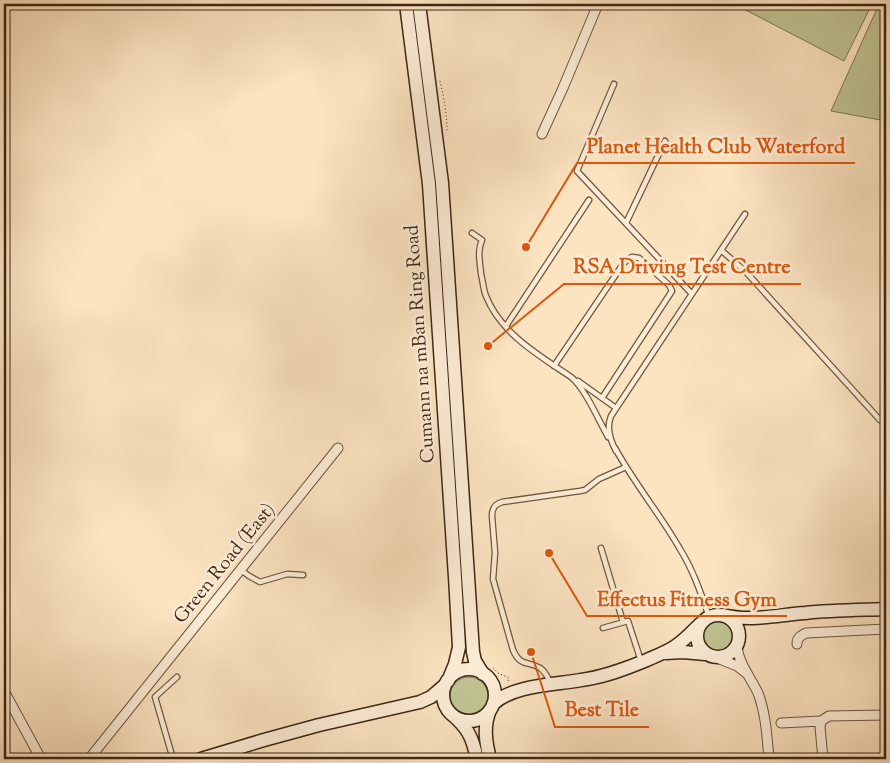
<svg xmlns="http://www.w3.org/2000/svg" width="890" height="763" viewBox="0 0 890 763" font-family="'Sorts Mill Goudy',serif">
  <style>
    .green { fill: #c0c492; stroke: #7f7653 }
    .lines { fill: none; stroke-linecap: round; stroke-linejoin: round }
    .lane-casing { stroke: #6e563f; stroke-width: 7 }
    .street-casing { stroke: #6e563f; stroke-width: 11 }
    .secondary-casing { stroke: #3e2714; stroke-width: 15 }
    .path { stroke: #3e2714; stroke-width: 1; stroke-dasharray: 1 2.5; stroke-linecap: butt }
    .lane { stroke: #fdedd7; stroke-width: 4.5 }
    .street { stroke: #fdedd7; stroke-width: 9 }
    .secondary { stroke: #fdedd7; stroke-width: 12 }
    .labels { text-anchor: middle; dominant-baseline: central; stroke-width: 5; stroke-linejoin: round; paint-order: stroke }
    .street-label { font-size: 19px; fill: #3e2714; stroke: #fdedd7 }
    .leader { fill: none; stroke: #e0560c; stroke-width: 2 }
    .callout-dot { fill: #e0560c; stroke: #fdedd7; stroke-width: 2 }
    .callout-label { font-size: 20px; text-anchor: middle; font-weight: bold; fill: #e0560c; stroke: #fdedd7; stroke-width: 5; stroke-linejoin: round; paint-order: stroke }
  </style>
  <rect width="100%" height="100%" fill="#fce4c1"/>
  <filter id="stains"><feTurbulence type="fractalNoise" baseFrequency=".004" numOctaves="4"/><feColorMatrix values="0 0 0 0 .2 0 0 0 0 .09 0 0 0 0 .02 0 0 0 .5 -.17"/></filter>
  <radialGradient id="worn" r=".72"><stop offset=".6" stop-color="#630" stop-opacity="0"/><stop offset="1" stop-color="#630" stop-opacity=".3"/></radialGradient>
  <!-- green -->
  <path class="green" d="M 734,4 L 872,4 L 844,61 Z
    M 879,4 L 886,4 L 886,121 L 831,111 Z
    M701 637a16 16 0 1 1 32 0a16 16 0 1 1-32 0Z
    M450 696a19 19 0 1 1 38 0a19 19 0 1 1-38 0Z"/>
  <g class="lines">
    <!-- lane casing -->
    <g class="lane-casing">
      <path id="lane" d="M 614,84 L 577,171 L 692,294
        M 626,223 L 665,141
        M 472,233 L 482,240 C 477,251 480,262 481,274 C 483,281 483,289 486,296 C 501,334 540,356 571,377
        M 721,250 L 746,272 L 880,420
        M 506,326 L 589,200
        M 554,366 L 623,264 L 627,260 L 632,257 L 639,258 L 669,285 L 672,291 L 602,398
        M 571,377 C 585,388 599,421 608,437
        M 578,381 L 616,408
        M 615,448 C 634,483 660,514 680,549 C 693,570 701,593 709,617
        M 616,451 C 610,440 606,428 611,416 L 745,214
        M 601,548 L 623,622
        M 241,570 L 249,576 L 260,582 L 287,574 L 303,575
        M 603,628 L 628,621 L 641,661
        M 550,681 C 547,677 545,671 540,668 C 528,660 521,668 513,650 L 493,579 L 495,553 L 492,516 C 492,508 495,504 502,502 L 580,491 L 585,490 L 599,479 L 626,467
        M 173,759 L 155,697 L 177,677"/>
    </g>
    <!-- street casing -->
    <g class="street-casing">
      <path id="street" d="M 542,134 L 563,88 L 598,4
        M 797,644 C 797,638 800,636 806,633 L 886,629
        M 737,647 C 739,664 751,678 758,693 C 766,714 767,737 769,759
        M 717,658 L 737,666 L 746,673
        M 4,691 L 41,759
        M 781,723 L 821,721
        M 89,759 L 338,448
        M 823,759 L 820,727 L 821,721 L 829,716 L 886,715"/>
    </g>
    <!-- secondary casing -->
    <g class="secondary-casing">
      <path id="secondary" d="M 406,4 L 429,184 L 455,577 L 459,647 L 455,664 L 448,681
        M 419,4 L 442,183 L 473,652 L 475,661 L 483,674
        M697 636a21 21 0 1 1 42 0a21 21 0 1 1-42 0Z
        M 723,615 C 751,622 777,615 805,613 C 832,610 859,610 886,609
        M 666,653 L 683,652 L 705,654
        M443 695a26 26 0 1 1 52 0a26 26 0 1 1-52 0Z
        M 493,704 C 513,685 554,685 581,680 C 604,677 625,669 647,660 C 656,656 666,652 674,647 C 684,641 692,632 700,624
        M 490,710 C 483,727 486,743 490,759
        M 456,718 C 470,731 473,741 477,759
        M 201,759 L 264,740 L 319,725 L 420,702 L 431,697 L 445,685"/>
    </g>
    <!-- path -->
    <path class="path" d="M 440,81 C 444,98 447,114 447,131
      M 493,668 L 498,673 L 509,678 L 508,682"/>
    <!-- lane -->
    <use href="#lane" class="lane"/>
    <!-- street -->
    <use href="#street" class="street"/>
    <!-- secondary -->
    <use href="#secondary" class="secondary"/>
  </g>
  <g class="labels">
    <!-- street labels -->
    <g class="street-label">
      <text transform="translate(421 344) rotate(-94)">Cumann na mBan Ring Road</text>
      <text transform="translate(225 564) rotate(-51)">Green Road (East)</text>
    </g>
  </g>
  <!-- callouts -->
  <path class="leader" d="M526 247L577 163H855M488 346L564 284H801M549 553L587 616H787M531 652L555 727H649"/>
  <g class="callout-dot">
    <circle cx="526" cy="247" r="5"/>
    <circle cx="488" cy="346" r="5"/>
    <circle cx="549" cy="553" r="5"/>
    <circle cx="531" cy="652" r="5"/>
  </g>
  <g class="callout-label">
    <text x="716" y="153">Planet Health Club Waterford</text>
    <text x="682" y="273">RSA Driving Test Centre</text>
    <text x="687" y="606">Effectus Fitness Gym</text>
    <text x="602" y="716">Best Tile</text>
  </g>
  <!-- margin -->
  <rect width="890" height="763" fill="none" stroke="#fce4c1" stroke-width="20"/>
  <rect x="5" y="5" width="880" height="753" fill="none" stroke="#3e2714" stroke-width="2.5"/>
  <rect x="10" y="10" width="870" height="743" fill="none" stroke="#3e2714"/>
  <rect width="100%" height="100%" filter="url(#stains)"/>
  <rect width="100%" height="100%" fill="url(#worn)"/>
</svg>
